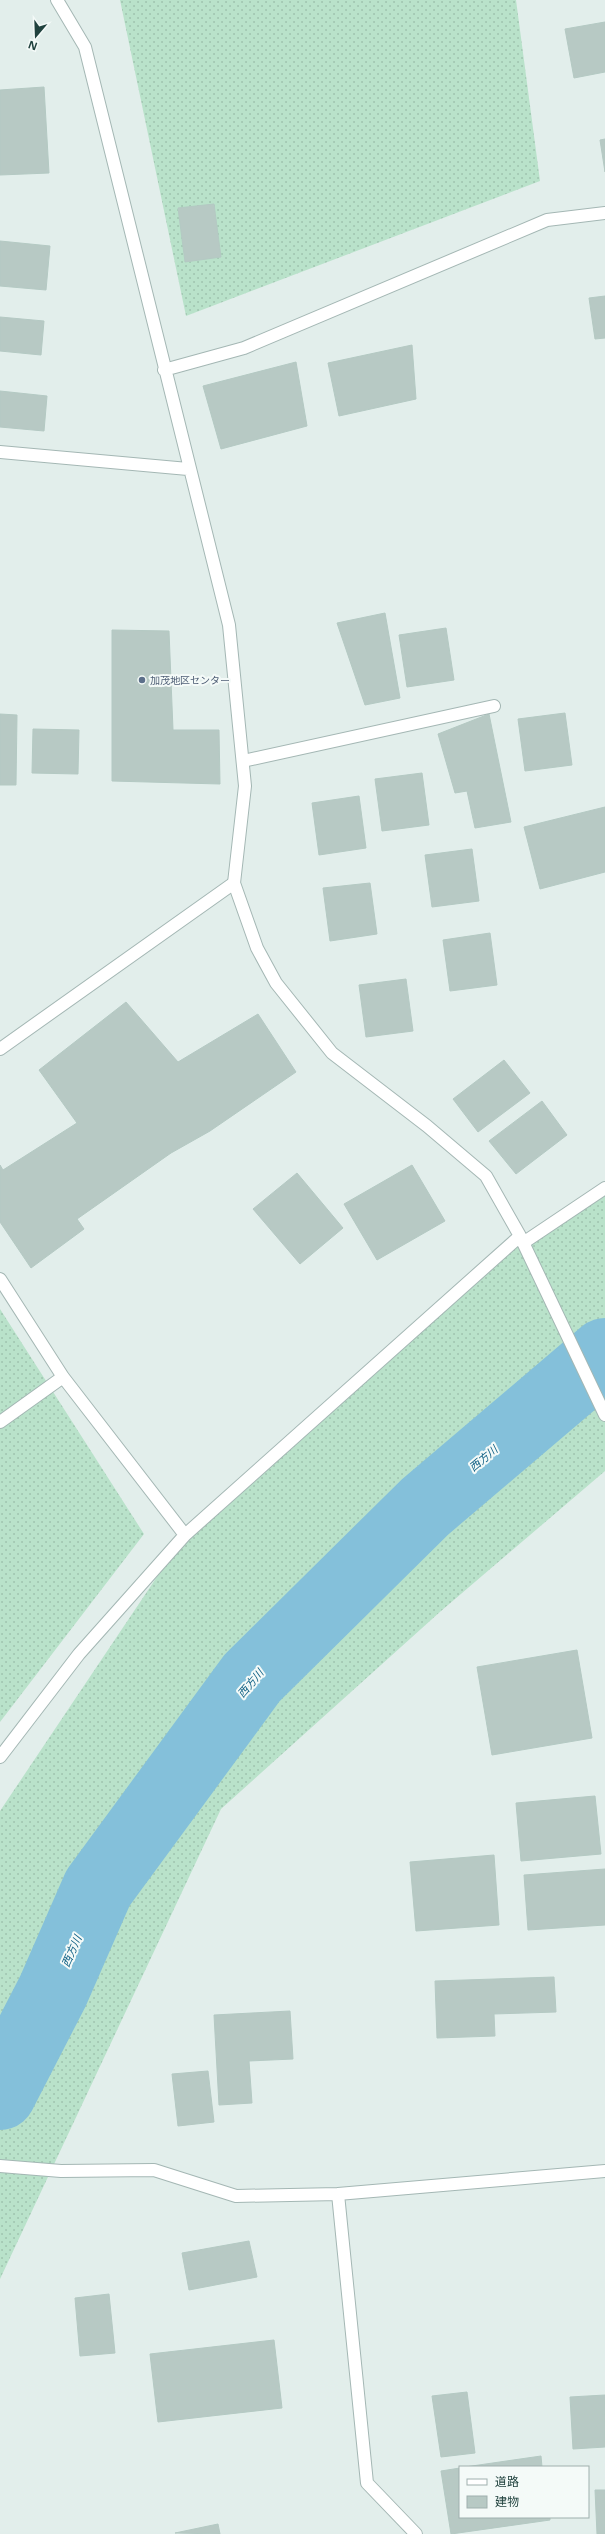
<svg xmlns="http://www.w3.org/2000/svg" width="605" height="2534" viewBox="0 0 605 2534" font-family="'Noto Sans','Noto Sans JP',sans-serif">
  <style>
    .grass { fill: url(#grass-dots) }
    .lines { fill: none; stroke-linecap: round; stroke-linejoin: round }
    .river { stroke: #84c0da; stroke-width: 72 }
    .building { fill: #b7c9c4; stroke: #b4c9c3 }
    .service-casing { stroke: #a4b7b4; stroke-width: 14 }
    .minor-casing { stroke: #a4b7b4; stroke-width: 14 }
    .tertiary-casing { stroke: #a4b7b4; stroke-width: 14 }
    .service { stroke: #fff; stroke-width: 12 }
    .minor { stroke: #fff; stroke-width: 12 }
    .tertiary { stroke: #fff; stroke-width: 12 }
    .service-dot { fill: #5c6f8a; stroke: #f4faf8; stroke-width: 1.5 }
    .labels { text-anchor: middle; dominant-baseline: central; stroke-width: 4; stroke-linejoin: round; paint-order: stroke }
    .service-label { font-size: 10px; fill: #4e5e75; stroke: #f4faf8; text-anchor: start }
    .water-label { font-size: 11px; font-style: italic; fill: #126286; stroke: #f4faf8 }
  </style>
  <defs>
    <pattern id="grass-dots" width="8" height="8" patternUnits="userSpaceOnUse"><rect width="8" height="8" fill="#b9e2ca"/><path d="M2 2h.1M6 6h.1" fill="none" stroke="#9fc3af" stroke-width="1.8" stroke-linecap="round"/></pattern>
  </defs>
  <rect width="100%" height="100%" fill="#e2eeeb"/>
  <!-- grass -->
  <path class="grass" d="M 120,0 L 516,0 L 540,181 L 186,316 Z
    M 605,1194 L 605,1471 L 441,1611 L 221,1809 L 0,2279 L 0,1811 L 185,1535 L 492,1260 Z
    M 0,1309 L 144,1534 L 0,1722 Z"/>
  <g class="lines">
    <!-- river -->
    <path class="river" d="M 0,2094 L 53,1991 L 98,1888 L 252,1678 L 425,1507 L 605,1354"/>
  </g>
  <!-- building -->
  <path class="building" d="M 605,22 L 605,72 L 574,78 L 565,29 Z
    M 44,87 L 49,173 L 0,175 L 0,90 Z
    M 605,139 L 605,172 L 600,140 Z
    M 214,204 L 221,257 L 185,262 L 178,208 Z
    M 0,241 L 50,246 L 46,290 L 0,286 Z
    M 605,296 L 605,338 L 595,339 L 589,298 Z
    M 0,317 L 44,321 L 41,355 L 0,351 Z
    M 412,345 L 416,399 L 339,416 L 328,363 Z
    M 296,362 L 307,426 L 221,449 L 203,386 Z
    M 0,391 L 47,396 L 44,431 L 0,427 Z
    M 385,613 L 400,698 L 365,705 L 337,623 Z
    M 446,628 L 454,680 L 407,687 L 399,635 Z
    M 112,630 L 169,631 L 173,730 L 219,730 L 220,784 L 112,781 Z
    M 565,713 L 572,765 L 525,771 L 518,719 Z
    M 0,714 L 17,715 L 16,785 L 0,785 Z
    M 489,714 L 511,822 L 475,828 L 467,791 L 455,793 L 438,734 Z
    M 33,729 L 79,730 L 78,774 L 32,773 Z
    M 422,773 L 429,825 L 382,831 L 375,779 Z
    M 359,796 L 366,848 L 319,855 L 312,803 Z
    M 605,807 L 605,872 L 540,889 L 524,827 Z
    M 472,849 L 479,901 L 432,907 L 425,855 Z
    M 370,883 L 377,934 L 330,941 L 323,888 Z
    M 490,933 L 497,985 L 450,991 L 443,940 Z
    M 406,979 L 413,1031 L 366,1037 L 359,985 Z
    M 126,1002 L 178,1062 L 258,1014 L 296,1072 L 210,1131 L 171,1153 L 77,1219 L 84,1229 L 31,1268 L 0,1222 L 0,1165 L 3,1170 L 77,1123 L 39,1070 Z
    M 504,1060 L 530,1093 L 478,1132 L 453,1099 Z
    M 542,1101 L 567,1135 L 516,1174 L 489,1141 Z
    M 412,1165 L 445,1221 L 377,1260 L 344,1204 Z
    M 297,1173 L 343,1228 L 300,1264 L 253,1209 Z
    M 577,1650 L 592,1738 L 492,1755 L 477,1667 Z
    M 595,1796 L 601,1854 L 521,1861 L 516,1803 Z
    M 494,1855 L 499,1925 L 416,1931 L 410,1862 Z
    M 605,1869 L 605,1925 L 528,1930 L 524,1875 Z
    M 554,1977 L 556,2012 L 494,2014 L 495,2036 L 437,2038 L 435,1981 Z
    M 290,2011 L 293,2059 L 249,2061 L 252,2103 L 219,2105 L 214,2015 Z
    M 208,2071 L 214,2122 L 178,2126 L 172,2074 Z
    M 249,2241 L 257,2277 L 189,2290 L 182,2253 Z
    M 109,2294 L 115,2353 L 80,2356 L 75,2298 Z
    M 274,2340 L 282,2408 L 158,2422 L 150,2354 Z
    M 467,2392 L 475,2453 L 441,2457 L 432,2396 Z
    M 605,2395 L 605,2447 L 573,2449 L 570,2397 Z
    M 541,2456 L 542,2467 L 465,2467 Z
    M 460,2468 L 460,2517 L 550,2517 L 550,2520 L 451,2534 L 441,2471 Z
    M 595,2490 L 605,2490 L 605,2534 L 597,2534 Z
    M 218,2524 L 220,2534 L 175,2533 Z"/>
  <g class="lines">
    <!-- service casing -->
    <g class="service-casing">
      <path id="service" d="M 243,761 L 494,706"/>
    </g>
    <!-- minor casing -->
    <g class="minor-casing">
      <path id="minor" d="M 57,0 L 85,47 L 229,625 L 245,786 L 234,883 L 257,948 L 276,983 L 332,1053 L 427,1126 L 486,1176 L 520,1236 L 605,1415
        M 164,370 L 244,348 L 547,220 L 605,213
        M 0,452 L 188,469
        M 523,1243 L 605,1188
        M 0,1279 L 63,1377 L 185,1535
        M 0,1422 L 63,1377
        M 0,1757 L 79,1654 L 185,1535 L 520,1236
        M 0,2166 L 61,2171 L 154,2170 L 236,2196 L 338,2194 L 605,2171
        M 338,2194 L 367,2483 L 416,2534"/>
    </g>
    <!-- tertiary casing -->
    <g class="tertiary-casing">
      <path id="tertiary" d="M 0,1049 L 234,883"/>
    </g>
    <!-- service -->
    <use href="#service" class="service"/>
    <!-- minor -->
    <use href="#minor" class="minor"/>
    <!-- tertiary -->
    <use href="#tertiary" class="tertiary"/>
  </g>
  <!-- markers -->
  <circle class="service-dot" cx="142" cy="680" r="4"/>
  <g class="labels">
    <!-- service labels -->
    <g class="service-label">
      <text x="150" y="680">加茂地区センター</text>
    </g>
    <!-- water labels -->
    <g class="water-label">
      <text transform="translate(483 1458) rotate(-40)">西方川</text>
      <text transform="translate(250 1683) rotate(-50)">西方川</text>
      <text transform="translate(71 1951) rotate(-66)">西方川</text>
    </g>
  </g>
  <!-- legend -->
  <rect x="459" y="2466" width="130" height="52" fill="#f4faf8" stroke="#9fb0ae"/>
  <rect x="467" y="2479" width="20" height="6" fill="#ffffff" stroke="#9fb0ae"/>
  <text x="495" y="2486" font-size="12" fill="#20423e">道路</text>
  <rect x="467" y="2496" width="20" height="12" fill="#b7c9c4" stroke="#9fb0ae"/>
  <text x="495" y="2506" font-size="12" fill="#20423e">建物</text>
  <!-- north arrow -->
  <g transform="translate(36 36) rotate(199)" stroke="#f4faf8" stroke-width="3" paint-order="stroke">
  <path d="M0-3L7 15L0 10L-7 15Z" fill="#20423e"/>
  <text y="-6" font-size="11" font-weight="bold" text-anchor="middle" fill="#20423e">N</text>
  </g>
</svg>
